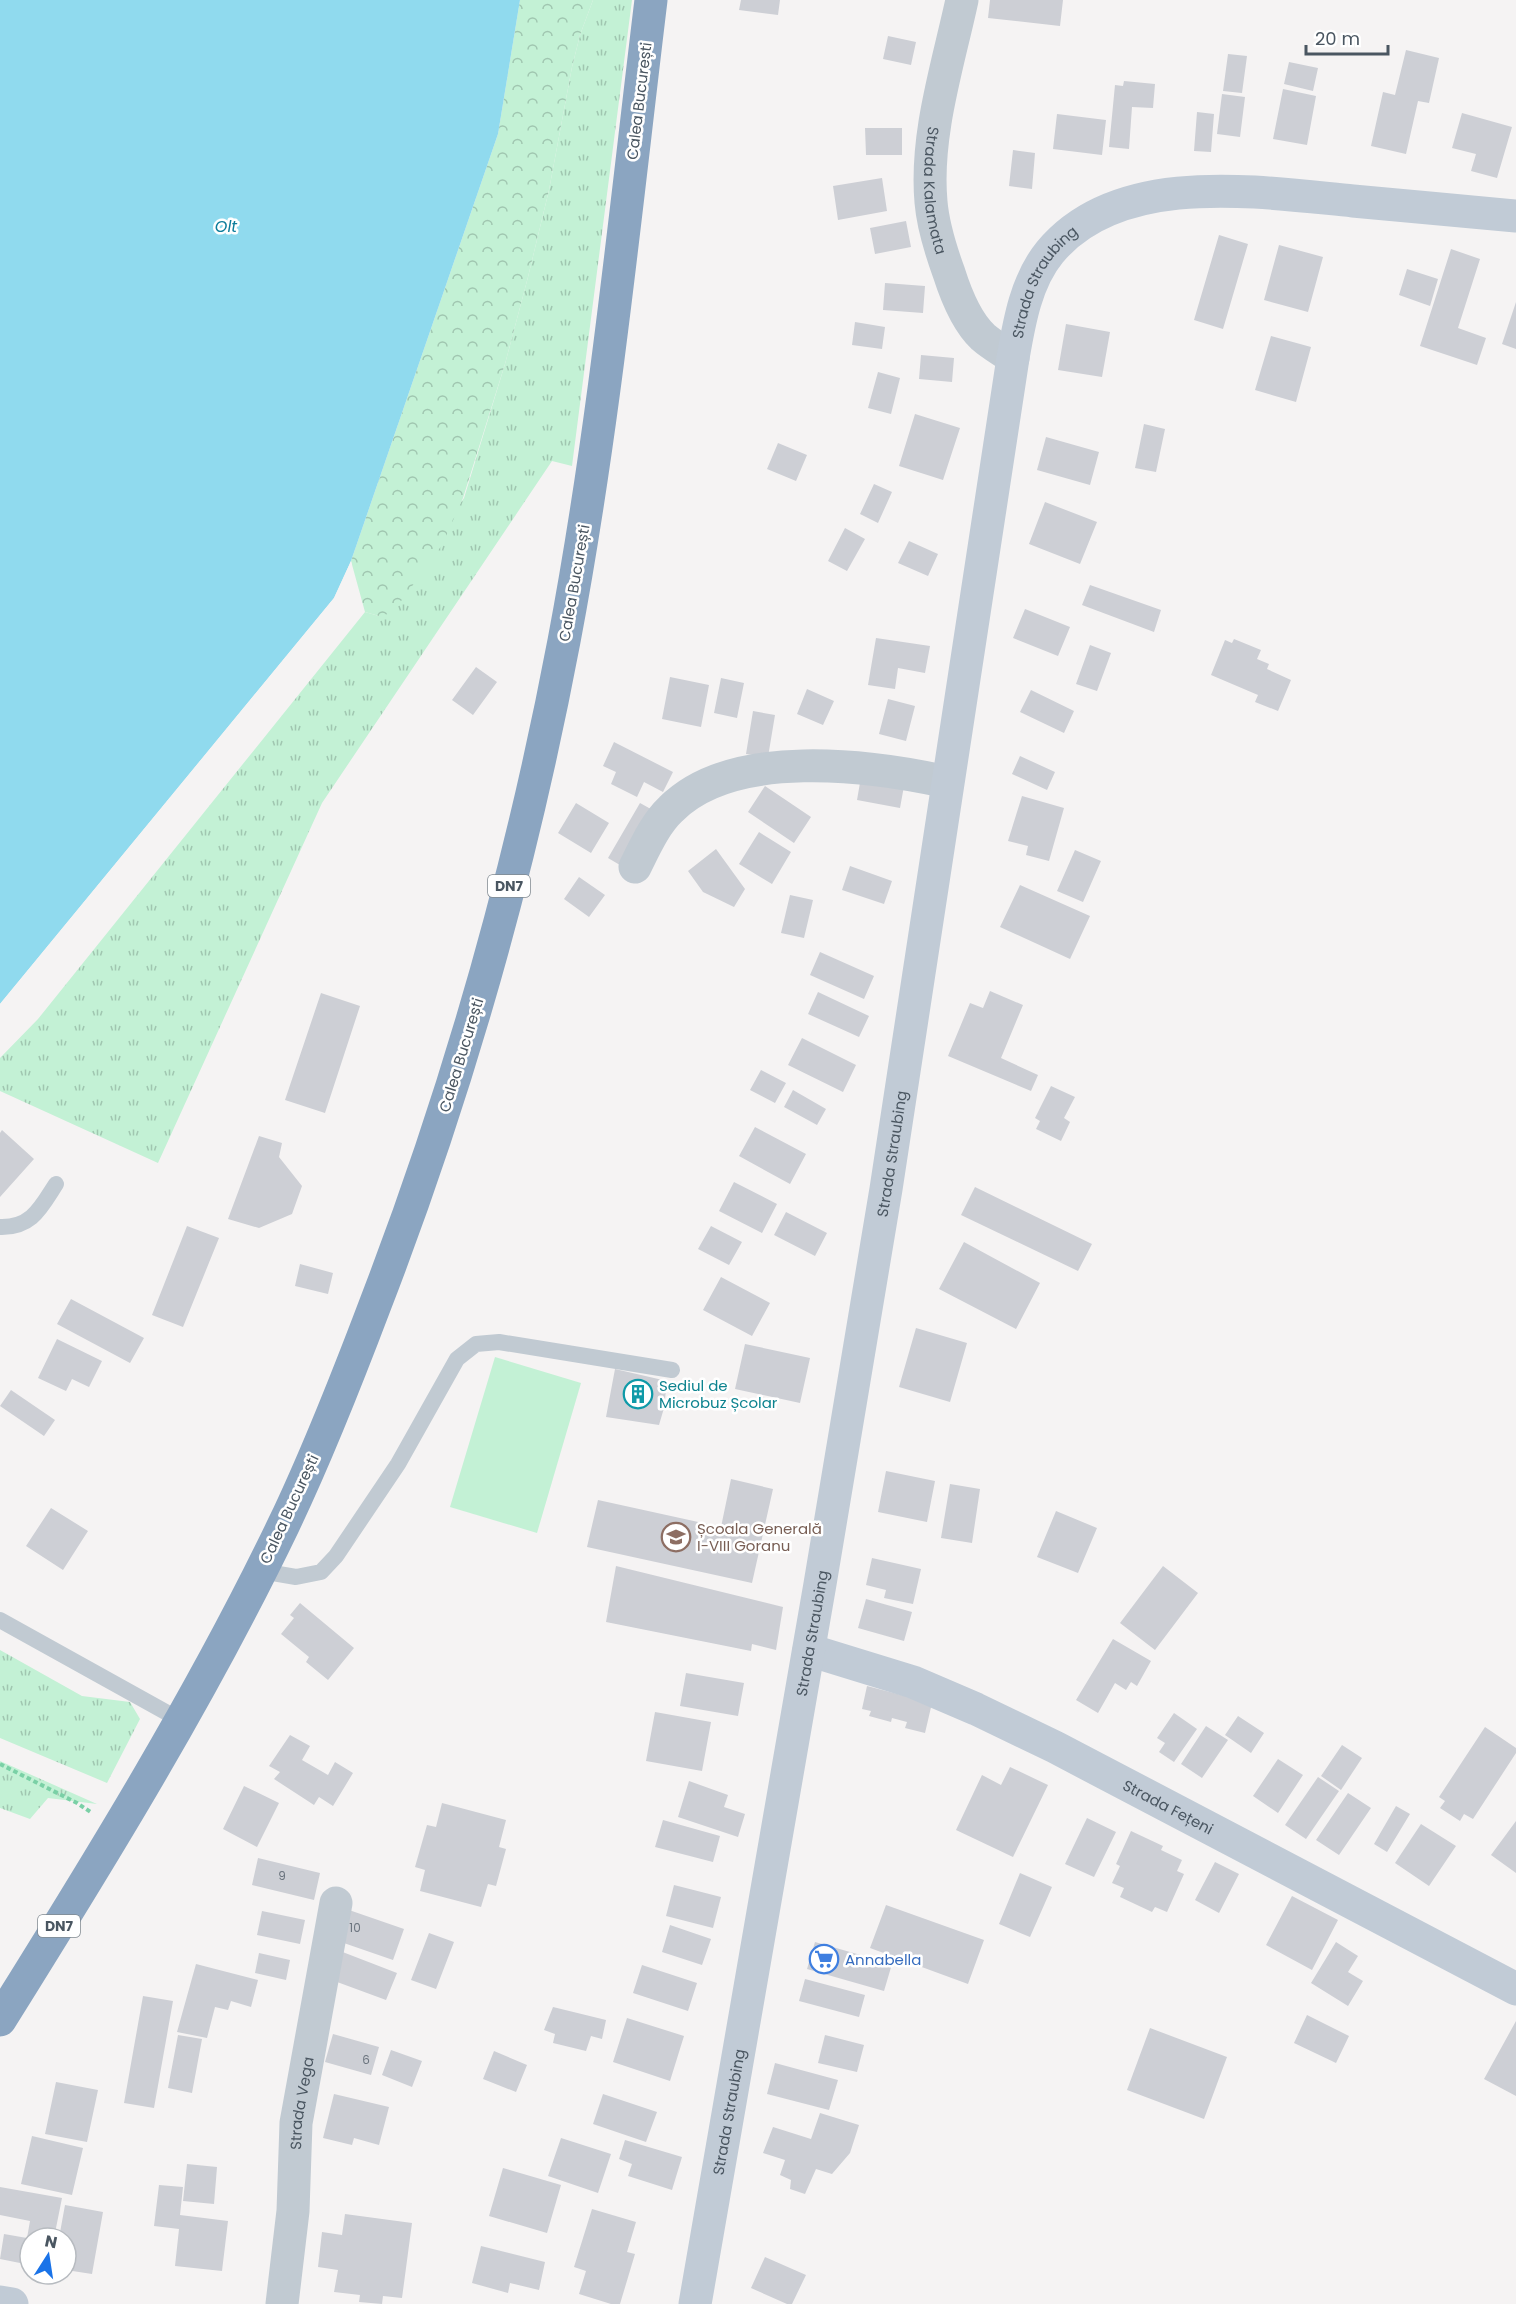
<svg xmlns="http://www.w3.org/2000/svg" width="1516" height="2304" viewBox="0 0 1516 2304" font-family="Poppins,sans-serif">
  <style>
    .grass { fill: url(#grass-tufts) }
    .forest { fill: url(#forest-crowns) }
    .pitch { fill: #c3f1d5 }
    .water { fill: #90daee }
    .pier { fill: #f5f3f3 }
    .building { fill: #cdcfd5 }
    .lines { fill: none; stroke-linecap: round; stroke-linejoin: round }
    .path { stroke: #7ad0a6; stroke-width: 4; stroke-dasharray: 4.5 3; stroke-linecap: butt }
    .lane { stroke: #c1cad2; stroke-width: 16 }
    .street { stroke: #c1cad2; stroke-width: 33 }
    .secondary { stroke: #c1cbd6; stroke-width: 33 }
    .highway { stroke: #8ba5c1; stroke-width: 33 }
    .labels { text-anchor: middle; dominant-baseline: central; stroke-width: 5; stroke-linejoin: round; paint-order: stroke }
    .number-label { font-size: 12px; fill: #6b747e }
    .shield { fill: #fff; stroke: #808990; stroke-width: 1.5 }
    .shield-label { font-size: 14px; font-weight: bold; fill: #4a5661 }
    .street-label { font-size: 15px; fill: #4a5661; stroke: #fff }
    .culture-label { font-size: 15px; fill: #0d838f; stroke: #fff; text-anchor: start }
    .education-label { font-size: 15px; fill: #785e54; stroke: #fff; text-anchor: start }
    .shop-label { font-size: 15px; fill: #366cbe; stroke: #fff; text-anchor: start }
    .water-label { font-size: 16px; font-style: italic; fill: #0c7c9b; stroke: #fff }
  </style>
  <defs>
    <pattern id="grass-tufts" width="24" height="20" patternUnits="userSpaceOnUse" patternTransform="scale(1.5)"><rect width="24" height="20" fill="#c3f1d5"/><path d="M3 7l-1-3M5 7V3M7 7l1-3M15 17l-1-3M17 17v-4M19 17l1-3" fill="none" stroke="#a0c6b0"/></pattern>
    <pattern id="forest-crowns" width="20" height="18" patternUnits="userSpaceOnUse" patternTransform="scale(1.5)"><rect width="20" height="18" fill="#c3f1d5"/><path d="M2 6a3 3 0 1 1 6 0M12 15a3 3 0 1 1 6 0" fill="none" stroke="#a0c6b0"/></pattern>
  </defs>
  <rect width="100%" height="100%" fill="#f5f3f3"/>
  <!-- grass -->
  <path class="grass" d="M 593,0 L 632,0 L 572,466 L 552,461 L 322,803 L 158,1163 L 0,1091 L 0,1058 L 38,1019 L 365,612 L 379,616 L 464,498 L 505,364 L 528,277 L 549,190 L 572,67 L 580,35 Z
    M 0,1650 L 82,1696 L 130,1702 L 140,1719 L 107,1783 L 0,1738 Z
    M 0,1761 L 97,1804 L 48,1798 L 30,1819 L 0,1808 Z"/>
  <!-- forest -->
  <path class="forest" d="M 520,0 L 593,0 L 580,35 L 572,67 L 549,190 L 528,277 L 505,364 L 463,498 L 442,545 L 402,600 L 388,614 L 379,616 L 365,612 L 351,561 L 498,134 Z"/>
  <!-- pitch -->
  <path class="pitch" d="M 495,1357 L 581,1383 L 537,1533 L 450,1507 Z"/>
  <!-- water -->
  <path class="water" d="M 0,0 L 520,0 L 498,134 L 351,561 L 334,598 L 0,1004 Z"/>
  <!-- pier -->
  <path class="pier" d="M 351,561 L 352,565 L 336,600 L 11,997 L 0,1007 L 0,1004 L 334,598 Z"/>
  <!-- building -->
  <path class="building" d="M 741,0 L 780,0 L 778,15 L 739,10 Z
    M 990,0 L 1063,0 L 1060,26 L 988,18 Z
    M 888,36 L 916,42 L 911,65 L 883,59 Z
    M 1406,50 L 1439,58 L 1429,103 L 1418,101 L 1406,154 L 1371,146 L 1383,92 L 1395,95 Z
    M 1228,54 L 1247,56 L 1242,93 L 1223,91 Z
    M 1289,62 L 1318,68 L 1313,91 L 1284,84 Z
    M 1124,81 L 1155,84 L 1153,108 L 1132,107 L 1129,149 L 1109,147 L 1115,85 L 1123,86 Z
    M 1283,89 L 1316,96 L 1307,145 L 1273,139 Z
    M 1222,94 L 1245,97 L 1240,137 L 1217,134 Z
    M 1197,112 L 1214,114 L 1211,152 L 1194,151 Z
    M 1462,113 L 1512,127 L 1497,178 L 1471,171 L 1476,154 L 1452,148 Z
    M 1057,114 L 1106,120 L 1102,155 L 1053,149 Z
    M 865,128 L 902,128 L 902,155 L 866,155 Z
    M 1013,150 L 1035,153 L 1032,189 L 1009,186 Z
    M 882,178 L 887,211 L 838,220 L 833,186 Z
    M 906,221 L 911,247 L 875,254 L 870,228 Z
    M 1219,235 L 1248,244 L 1223,329 L 1194,320 Z
    M 1279,245 L 1323,257 L 1308,312 L 1264,300 Z
    M 1451,249 L 1480,259 L 1458,328 L 1486,338 L 1477,365 L 1420,346 Z
    M 1407,269 L 1438,279 L 1430,306 L 1399,295 Z
    M 885,283 L 925,286 L 923,313 L 883,310 Z
    M 1516,302 L 1516,349 L 1502,344 Z
    M 855,322 L 885,327 L 882,349 L 852,345 Z
    M 1066,324 L 1110,332 L 1102,377 L 1058,370 Z
    M 1271,336 L 1311,347 L 1296,402 L 1255,390 Z
    M 921,355 L 954,358 L 952,382 L 919,379 Z
    M 878,372 L 900,378 L 891,414 L 868,408 Z
    M 915,414 L 960,428 L 943,480 L 899,466 Z
    M 1144,424 L 1165,429 L 1156,472 L 1135,468 Z
    M 1046,437 L 1099,452 L 1090,485 L 1037,470 Z
    M 778,443 L 807,455 L 796,481 L 767,469 Z
    M 874,484 L 892,492 L 878,523 L 860,514 Z
    M 1045,502 L 1097,522 L 1080,564 L 1029,544 Z
    M 845,528 L 865,539 L 847,571 L 828,561 Z
    M 909,541 L 938,554 L 928,576 L 898,563 Z
    M 1090,585 L 1161,610 L 1154,632 L 1082,605 Z
    M 1025,609 L 1070,627 L 1058,656 L 1013,638 Z
    M 876,638 L 930,646 L 925,673 L 898,668 L 895,689 L 868,685 Z
    M 1234,639 L 1261,650 L 1257,659 L 1269,664 L 1267,669 L 1291,680 L 1278,711 L 1255,702 L 1258,695 L 1211,675 L 1225,640 L 1232,643 Z
    M 1090,645 L 1111,653 L 1097,691 L 1076,684 Z
    M 476,667 L 497,682 L 473,715 L 452,700 Z
    M 670,677 L 709,685 L 701,727 L 662,719 Z
    M 721,678 L 744,683 L 737,718 L 714,713 Z
    M 807,689 L 834,701 L 823,725 L 797,714 Z
    M 1031,690 L 1074,711 L 1064,733 L 1020,712 Z
    M 888,699 L 915,706 L 906,741 L 879,734 Z
    M 753,711 L 775,715 L 768,757 L 746,754 Z
    M 614,742 L 673,772 L 663,792 L 644,782 L 637,797 L 611,784 L 616,772 L 603,766 Z
    M 1020,756 L 1055,772 L 1047,790 L 1012,774 Z
    M 861,777 L 904,786 L 900,808 L 857,800 Z
    M 765,786 L 811,817 L 794,843 L 748,812 Z
    M 1022,796 L 1064,808 L 1049,861 L 1026,855 L 1028,846 L 1008,841 Z
    M 576,803 L 609,823 L 591,853 L 558,833 Z
    M 640,803 L 658,813 L 625,868 L 608,858 Z
    M 759,832 L 791,852 L 772,884 L 739,864 Z
    M 716,849 L 745,889 L 734,907 L 703,892 L 688,871 Z
    M 1075,850 L 1101,861 L 1083,902 L 1057,891 Z
    M 850,866 L 892,881 L 884,904 L 842,890 Z
    M 579,877 L 605,895 L 589,917 L 564,899 Z
    M 1020,885 L 1090,916 L 1070,959 L 1000,927 Z
    M 790,895 L 813,900 L 804,938 L 781,933 Z
    M 820,952 L 874,976 L 864,999 L 810,975 Z
    M 990,991 L 1023,1005 L 1001,1058 L 1038,1075 L 1031,1091 L 948,1056 L 970,1003 L 983,1008 Z
    M 818,992 L 869,1016 L 859,1037 L 808,1014 Z
    M 321,993 L 360,1006 L 325,1113 L 285,1100 Z
    M 802,1038 L 856,1065 L 843,1092 L 788,1065 Z
    M 761,1070 L 786,1083 L 775,1103 L 750,1090 Z
    M 1051,1086 L 1075,1097 L 1064,1118 L 1070,1122 L 1061,1141 L 1036,1129 L 1040,1121 L 1035,1118 Z
    M 793,1090 L 826,1109 L 817,1125 L 784,1107 Z
    M 755,1127 L 806,1154 L 790,1184 L 739,1156 Z
    M 2,1130 L 34,1159 L 0,1197 L 0,1133 Z
    M 259,1136 L 282,1143 L 279,1157 L 302,1186 L 292,1214 L 259,1228 L 228,1219 Z
    M 734,1182 L 777,1204 L 762,1233 L 719,1211 Z
    M 975,1187 L 1092,1244 L 1078,1271 L 961,1215 Z
    M 786,1212 L 827,1233 L 815,1256 L 774,1235 Z
    M 187,1226 L 219,1238 L 183,1327 L 152,1315 Z
    M 711,1226 L 742,1242 L 729,1265 L 698,1249 Z
    M 964,1242 L 1040,1283 L 1016,1329 L 939,1289 Z
    M 300,1264 L 333,1273 L 328,1294 L 295,1286 Z
    M 721,1277 L 770,1303 L 752,1336 L 703,1310 Z
    M 71,1299 L 144,1338 L 130,1363 L 57,1324 Z
    M 916,1328 L 967,1343 L 950,1402 L 899,1387 Z
    M 57,1339 L 102,1361 L 89,1387 L 72,1379 L 66,1391 L 38,1378 Z
    M 745,1344 L 810,1358 L 800,1403 L 735,1389 Z
    M 615,1369 L 667,1381 L 664,1408 L 659,1425 L 606,1417 Z
    M 11,1390 L 55,1420 L 44,1436 L 0,1406 Z
    M 886,1471 L 935,1481 L 927,1522 L 878,1512 Z
    M 731,1479 L 773,1489 L 752,1583 L 587,1547 L 598,1500 L 721,1527 Z
    M 950,1484 L 980,1489 L 972,1543 L 941,1538 Z
    M 51,1508 L 88,1531 L 63,1570 L 26,1546 Z
    M 1056,1511 L 1097,1528 L 1078,1573 L 1037,1557 Z
    M 872,1558 L 921,1569 L 913,1604 L 884,1598 L 886,1590 L 866,1585 Z
    M 616,1566 L 783,1607 L 776,1650 L 752,1644 L 751,1651 L 606,1622 Z
    M 1163,1566 L 1198,1593 L 1155,1650 L 1120,1623 Z
    M 866,1599 L 912,1612 L 904,1641 L 858,1628 Z
    M 300,1603 L 354,1648 L 328,1680 L 306,1662 L 309,1657 L 281,1634 L 294,1618 L 290,1615 Z
    M 1113,1639 L 1151,1661 L 1137,1686 L 1131,1682 L 1126,1690 L 1115,1683 L 1098,1713 L 1076,1700 Z
    M 686,1673 L 744,1683 L 738,1716 L 680,1706 Z
    M 867,1686 L 932,1703 L 925,1733 L 905,1728 L 907,1722 L 892,1718 L 891,1722 L 869,1716 L 871,1711 L 862,1709 Z
    M 655,1712 L 711,1722 L 702,1771 L 646,1761 Z
    M 1174,1713 L 1197,1729 L 1174,1762 L 1159,1752 L 1165,1743 L 1157,1738 Z
    M 1238,1716 L 1264,1733 L 1251,1753 L 1225,1735 Z
    M 1206,1726 L 1228,1740 L 1202,1778 L 1181,1764 Z
    M 1485,1727 L 1516,1748 L 1516,1753 L 1473,1819 L 1464,1814 L 1460,1821 L 1440,1808 L 1445,1801 L 1439,1797 Z
    M 290,1735 L 310,1746 L 302,1760 L 328,1775 L 335,1762 L 353,1773 L 333,1806 L 319,1797 L 314,1805 L 274,1779 L 280,1772 L 269,1766 Z
    M 1342,1745 L 1362,1758 L 1341,1790 L 1321,1776 Z
    M 1278,1759 L 1303,1775 L 1278,1813 L 1253,1796 Z
    M 1010,1767 L 1048,1785 L 1013,1857 L 956,1830 L 982,1775 L 1001,1785 Z
    M 1318,1777 L 1339,1791 L 1306,1839 L 1285,1825 Z
    M 689,1781 L 728,1795 L 724,1807 L 745,1814 L 738,1837 L 678,1817 Z
    M 244,1786 L 279,1803 L 257,1847 L 223,1829 Z
    M 1348,1793 L 1371,1808 L 1339,1855 L 1316,1840 Z
    M 442,1803 L 506,1820 L 499,1847 L 506,1849 L 496,1886 L 488,1884 L 481,1907 L 420,1891 L 425,1870 L 415,1867 L 427,1825 L 436,1827 Z
    M 1396,1806 L 1410,1814 L 1387,1852 L 1374,1844 Z
    M 1087,1818 L 1116,1832 L 1094,1877 L 1065,1864 Z
    M 663,1820 L 720,1836 L 713,1862 L 655,1847 Z
    M 1516,1821 L 1516,1873 L 1491,1855 Z
    M 1421,1824 L 1456,1846 L 1429,1886 L 1395,1863 Z
    M 1131,1831 L 1163,1846 L 1161,1850 L 1182,1860 L 1177,1871 L 1184,1874 L 1167,1912 L 1155,1907 L 1152,1912 L 1120,1897 L 1124,1888 L 1112,1883 L 1120,1866 L 1116,1864 Z
    M 258,1858 L 320,1873 L 314,1900 L 252,1885 Z
    M 1215,1862 L 1239,1874 L 1219,1913 L 1195,1900 Z
    M 1020,1873 L 1052,1887 L 1030,1937 L 999,1924 Z
    M 674,1885 L 721,1897 L 713,1928 L 666,1916 Z
    M 1292,1896 L 1338,1920 L 1312,1970 L 1266,1945 Z
    M 886,1905 L 984,1940 L 968,1984 L 870,1948 Z
    M 349,1910 L 404,1929 L 393,1960 L 338,1941 Z
    M 262,1911 L 305,1920 L 300,1944 L 257,1935 Z
    M 670,1925 L 711,1939 L 702,1965 L 662,1952 Z
    M 429,1933 L 454,1942 L 436,1989 L 411,1980 Z
    M 815,1942 L 892,1964 L 884,1991 L 807,1969 Z
    M 1336,1942 L 1358,1956 L 1348,1972 L 1363,1981 L 1348,2006 L 1311,1983 Z
    M 340,1951 L 397,1973 L 386,2000 L 329,1979 Z
    M 259,1953 L 290,1960 L 286,1980 L 255,1973 Z
    M 196,1964 L 258,1980 L 251,2007 L 231,2001 L 228,2010 L 215,2007 L 207,2038 L 177,2032 Z
    M 642,1965 L 697,1983 L 688,2011 L 633,1993 Z
    M 805,1979 L 865,1995 L 859,2017 L 799,2001 Z
    M 143,1996 L 173,2001 L 154,2108 L 124,2103 Z
    M 553,2007 L 606,2020 L 602,2039 L 591,2036 L 586,2051 L 553,2043 L 555,2034 L 544,2030 Z
    M 1307,2015 L 1349,2036 L 1336,2063 L 1294,2043 Z
    M 627,2018 L 684,2036 L 670,2081 L 613,2062 Z
    M 1516,2021 L 1516,2096 L 1484,2079 Z
    M 1150,2028 L 1227,2057 L 1204,2119 L 1127,2090 Z
    M 333,2034 L 379,2047 L 371,2075 L 325,2062 Z
    M 178,2035 L 202,2039 L 192,2093 L 168,2088 Z
    M 825,2035 L 864,2045 L 857,2072 L 818,2063 Z
    M 391,2050 L 422,2061 L 412,2087 L 382,2075 Z
    M 494,2051 L 527,2065 L 516,2092 L 483,2079 Z
    M 775,2063 L 838,2080 L 829,2110 L 767,2094 Z
    M 56,2082 L 98,2090 L 87,2142 L 45,2134 Z
    M 334,2094 L 389,2107 L 379,2145 L 354,2138 L 352,2145 L 323,2138 Z
    M 603,2094 L 657,2112 L 646,2142 L 593,2124 Z
    M 820,2113 L 859,2125 L 850,2153 L 832,2174 L 816,2169 L 805,2194 L 790,2189 L 791,2180 L 780,2175 L 785,2160 L 763,2153 L 773,2127 L 811,2139 Z
    M 32,2136 L 83,2148 L 72,2195 L 21,2184 Z
    M 561,2138 L 611,2154 L 598,2193 L 548,2176 Z
    M 625,2140 L 682,2157 L 672,2190 L 628,2176 L 632,2164 L 619,2159 Z
    M 187,2164 L 217,2167 L 214,2204 L 183,2201 Z
    M 503,2168 L 561,2185 L 547,2233 L 489,2216 Z
    M 159,2185 L 183,2187 L 180,2215 L 228,2221 L 222,2271 L 175,2266 L 179,2229 L 154,2226 Z
    M 0,2187 L 62,2198 L 54,2238 L 30,2238 L 30,2265 L 0,2259 L 4,2234 L 27,2238 L 30,2221 L 0,2215 Z
    M 65,2205 L 103,2212 L 92,2274 L 66,2270 L 66,2238 L 59,2238 Z
    M 592,2209 L 636,2222 L 627,2252 L 635,2254 L 620,2304 L 611,2304 L 579,2294 L 586,2271 L 574,2267 Z
    M 345,2214 L 412,2223 L 402,2298 L 383,2296 L 382,2304 L 359,2302 L 360,2295 L 334,2292 L 338,2270 L 318,2267 L 322,2232 L 342,2235 Z
    M 481,2246 L 545,2262 L 539,2290 L 510,2283 L 508,2293 L 472,2283 Z
    M 765,2257 L 806,2275 L 792,2304 L 787,2304 L 751,2288 Z"/>
  <g class="lines">
    <!-- path -->
    <path class="path" d="M 0,1764 L 77,1803 L 92,1813"/>
    <!-- lane -->
    <path class="lane" d="M 0,1227 C 32,1228 41,1207 56,1184
      M 261,1571 L 296,1577 L 321,1572 L 336,1556 L 398,1464 L 457,1359 L 476,1344 L 499,1342 L 672,1370
      M 0,1620 L 180,1720"/>
    <!-- street -->
    <g class="street">
      <path id="s1" d="M 962,0 C 948,65 925,135 931,202 C 933,226 941,251 949,273 C 956,295 966,321 983,337 C 992,345 1003,351 1013,358"/>
      <path d="M 635,867 C 645,847 655,824 671,809 C 733,747 870,765 947,782"/>
      <path id="s2" d="M 282,2304 L 293,2211 L 296,2123 L 336,1903"/>
    </g>
    <!-- secondary -->
    <g class="secondary">
      <path id="s3" d="M 809,1650 L 913,1682 L 976,1709 L 1055,1747 L 1516,1989"/>
      <path d="M 0,2302 L 12,2304"/>
      <path id="s4" d="M 695,2304 L 820,1584 L 886,1189 L 1013,358 C 1019,323 1026,281 1050,252 C 1119,169 1259,192 1353,201 C 1407,206 1462,211 1516,216"/>
    </g>
    <!-- highway -->
    <path class="highway" d="M 0,2020 C 100,1860 202,1695 284,1524 C 318,1453 347,1379 375,1305 C 458,1090 521,868 564,641 C 604,430 625,214 651,0"/>
  </g>
  <!-- icons -->
  <defs>
    <g id="building-ring" transform="scale(1.5)"><circle r="9.5" fill="#fff" stroke="#0f9aa8" stroke-width="1.5"/><path d="M-4-6H4V6H1V3H-1V6H-4ZM-2.5-4.3h1.7v1.8h-1.7ZM.8-4.3h1.7v1.8H.8ZM-2.5-1h1.7V.8h-1.7ZM.8-1h1.7V.8H.8Z" fill="#0f9aa8"/></g>
    <g id="school-ring" transform="scale(1.5)"><circle r="9.5" fill="#fff" stroke="#8d6e63" stroke-width="1.5"/><path d="M0-5L7-2L0 1L-7-2ZM-4 1L0 2.5L4 1V4Q0 6-4 4Z" fill="#8d6e63"/></g>
    <g id="supermarket-ring" transform="scale(1.5)"><circle r="9.5" fill="#fff" stroke="#3f7fe0" stroke-width="1.5"/><path d="M-6-5.5h2.5l.6 2H6L4.5 2H-2.5L-4.4-4H-6ZM-1.5 3.2a1.3 1.3 0 1 0 .1 0ZM3 3.2a1.3 1.3 0 1 0 .1 0Z" fill="#3f7fe0"/></g>
  </defs>
  <g fill-rule="evenodd">
    <use href="#building-ring" x="638" y="1394"/>
    <use href="#school-ring" x="676" y="1537"/>
    <use href="#supermarket-ring" x="824" y="1959"/>
  </g>
  <g class="labels">
    <!-- number labels -->
    <g class="number-label">
      <text x="282" y="1875">9</text>
      <text x="355" y="1927">10</text>
      <text x="366" y="2059">6</text>
    </g>
    <!-- shield labels -->
    <g class="shield">
      <rect x="488" y="875" width="42" height="22" rx="4.5"/>
      <rect x="38" y="1915" width="42" height="22" rx="4.5"/>
    </g>
    <g class="shield-label">
      <text x="509" y="886">DN7</text>
      <text x="59" y="1926">DN7</text>
    </g>
    <!-- street labels -->
    <g class="street-label">
      <text transform="translate(639 101) rotate(-83)">Calea București</text>
      <text stroke="none"><textPath href="#s1" startOffset="194">Strada Kalamata</textPath></text>
      <text stroke="none"><textPath href="#s4" startOffset="2056">Strada Straubing</textPath></text>
      <text transform="translate(574 583) rotate(-80)">Calea București</text>
      <text transform="translate(461 1055) rotate(-73)">Calea București</text>
      <text stroke="none"><textPath href="#s4" startOffset="1167">Strada Straubing</textPath></text>
      <text transform="translate(289 1509) rotate(-65)">Calea București</text>
      <text stroke="none"><textPath href="#s4" startOffset="681">Strada Straubing</textPath></text>
      <text stroke="none"><textPath href="#s3" startOffset="393">Strada Fețeni</textPath></text>
      <text stroke="none"><textPath href="#s2" startOffset="202">Strada Vega</textPath></text>
      <text stroke="none"><textPath href="#s4" startOffset="195">Strada Straubing</textPath></text>
    </g>
    <!-- culture labels -->
    <g class="culture-label">
      <text x="659" y="1385">Sediul de<tspan x="659" dy="17">Microbuz Școlar</tspan></text>
    </g>
    <!-- education labels -->
    <g class="education-label">
      <text x="697" y="1528">Școala Generală<tspan x="697" dy="17">I-VIII Goranu</tspan></text>
    </g>
    <!-- shop labels -->
    <g class="shop-label">
      <text x="845" y="1959">Annabella</text>
    </g>
    <!-- water labels -->
    <g class="water-label">
      <text x="226" y="226">Olt</text>
    </g>
  </g>
  <!-- north arrow -->
  <g transform="translate(48 2256) rotate(12)"><circle r="28" fill="#ffffff" stroke="#b7bbc0" stroke-width="1.5"/>
  <path d="M0-4.5L10 22L0 15L-10 22Z" fill="#1a73e8"/>
  <text y="-9" font-size="16" font-weight="bold" text-anchor="middle" fill="#4a5661">N</text>
  </g>
  <!-- scale -->
  <path d="M1306 45v9h82v-9" fill="none" stroke="#4a5661" stroke-width="3"/>
  <text x="1315" y="45" font-size="18" fill="#4a5661" stroke="#ffffff" stroke-width="4.5" paint-order="stroke">20 m</text>
</svg>
